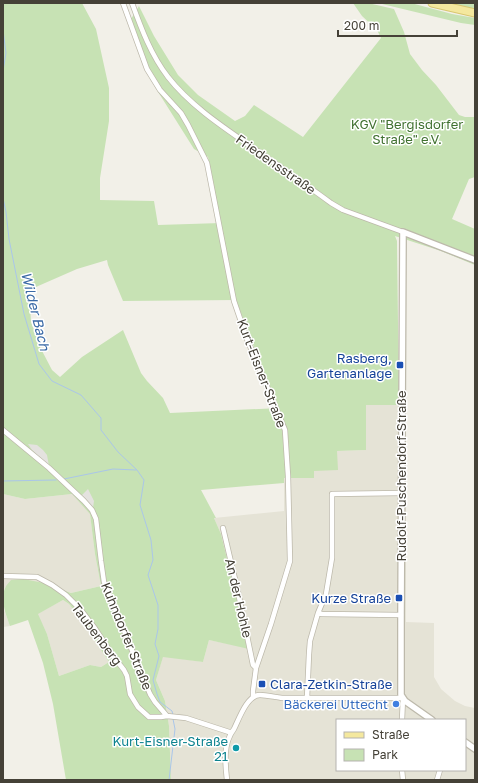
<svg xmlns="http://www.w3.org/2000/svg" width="478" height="783" viewBox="0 0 478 783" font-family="'Golos Text',sans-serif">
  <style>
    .residential { fill: #e5e3d6; fill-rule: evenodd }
    .green { fill: #c7e2b4; fill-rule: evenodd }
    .parking { fill: #e4e2df }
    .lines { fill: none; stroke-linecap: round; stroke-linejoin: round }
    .stream { stroke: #aac6e9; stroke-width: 1 }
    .minor-casing { stroke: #bdb9ab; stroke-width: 6 }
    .tertiary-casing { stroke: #bdb9ab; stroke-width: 8 }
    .primary-casing { stroke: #d8c770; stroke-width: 9 }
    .minor { stroke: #fff; stroke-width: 4.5 }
    .tertiary { stroke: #fff; stroke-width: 5.5 }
    .primary { stroke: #f4e89e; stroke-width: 7 }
    .transit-dot { fill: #1a4fb4; stroke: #fff; stroke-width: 1.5 }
    .shop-dot { fill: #3f7fe0; stroke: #fff; stroke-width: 1.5 }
    .culture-dot { fill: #0f9aa8; stroke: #fff; stroke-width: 1.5 }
    .labels { text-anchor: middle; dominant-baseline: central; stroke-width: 3; stroke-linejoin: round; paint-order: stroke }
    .park-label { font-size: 13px; fill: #407130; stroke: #fff }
    .street-label { font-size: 13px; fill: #454137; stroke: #fff }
    .transit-label { font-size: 13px; fill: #164399; stroke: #fff; text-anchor: end }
    .shop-label { font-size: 13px; fill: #366cbe; stroke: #fff; text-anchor: end }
    .culture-label { font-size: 13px; fill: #0d838f; stroke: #fff; text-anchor: end }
    .water-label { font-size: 14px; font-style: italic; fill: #3b6aa6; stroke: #fff }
  </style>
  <rect width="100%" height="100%" fill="#f2f0e8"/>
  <!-- residential -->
  <path class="residential" d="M 366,405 L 406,405 L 406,622 L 434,623 L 434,677 L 441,689 L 455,701 L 465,706 L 475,708 L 475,780 L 171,780 L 169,726 L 165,701 L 156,680 L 163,656 L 203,662 L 209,640 L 249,648 L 221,534 L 214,518 L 284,511 L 284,478 L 313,478 L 314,471 L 336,451 L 366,450 ZM 337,720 L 465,720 L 465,770 L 337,770 Z
    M 3,494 L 25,499 L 72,494 L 90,513 L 95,554 L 101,586 L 71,593 L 44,583 L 5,587 L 3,593 Z
    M 63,600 L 69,604 L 78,615 L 109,662 L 101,667 L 90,665 L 59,676 L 47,634 L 37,614 Z
    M 3,607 L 10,626 L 3,627 Z"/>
  <!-- green -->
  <path class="green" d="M 3,3 L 82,3 L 96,29 L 109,88 L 109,121 L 100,178 L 100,200 L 154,201 L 158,225 L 221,223 L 208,157 L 194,149 L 155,87 L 141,50 L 131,19 L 139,6 L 154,36 L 178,75 L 198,95 L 235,121 L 245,116 L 254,105 L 303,137 L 381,38 L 377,30 L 362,16 L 353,3 L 368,3 L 394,9 L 404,32 L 410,54 L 422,70 L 436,85 L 459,115 L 465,117 L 475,117 L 475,177 L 469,179 L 452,219 L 475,229 L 475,265 L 441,251 L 395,236 L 397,241 L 399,405 L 366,405 L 366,450 L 337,451 L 338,470 L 314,471 L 314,478 L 284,478 L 284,483 L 201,490 L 216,518 L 214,518 L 221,534 L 249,649 L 209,640 L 203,662 L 163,657 L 156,680 L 165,701 L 169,726 L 171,780 L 66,780 L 53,704 L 43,663 L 28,620 L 10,626 C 6,615 0,600 5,588 C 6,585 9,583 11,580 L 23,579 L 44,583 L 71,593 L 101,586 L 95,554 L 90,514 L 72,494 L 25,499 L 3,494 ZM 107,260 L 108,265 L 123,301 L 236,300 L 260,363 L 279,408 L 170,413 L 163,398 L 147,381 L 141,373 L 123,330 L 82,357 L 60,377 L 52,370 L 40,347 L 31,322 L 29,290 L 77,269 ZM 63,600 L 69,604 L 78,615 L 109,662 L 101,667 L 90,665 L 59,676 L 47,634 L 38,614 Z
    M 378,3 L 411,3 L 452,14 L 475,18 L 475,25 L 461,23 Z
    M 450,3 L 475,3 L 475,9 L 472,9 Z"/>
  <!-- parking -->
  <path class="parking" d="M 28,444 L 37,445 L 43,450 L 47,455 L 49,466 L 32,450 Z
    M 88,489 L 94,501 L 93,508 L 81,496 Z"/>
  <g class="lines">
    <!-- stream -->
    <path class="stream" d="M 3,30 L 6,53 L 3,71
      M 3,198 L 6,212 L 9,239 L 24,314 L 39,364 L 52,381 L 81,395 L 101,418 L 101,430 L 118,452 L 137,470 L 144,480 L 140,505 L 151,540 L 153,560 L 148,575 L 158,605 L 158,629 L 155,644 L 159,656 L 153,680 L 157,694 L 160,702 L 172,711 L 173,715
      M 64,479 L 113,469 L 136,470
      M 3,481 L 56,480
      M 169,780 L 175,729 L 173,719"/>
    <!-- minor casing -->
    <g class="minor-casing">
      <path id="minor" d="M 123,3 L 147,69 L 160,90 L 181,113 L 188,125 L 207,163 L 234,301 L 247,339 L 256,360 L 285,430 L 288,476 L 290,561 L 271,624 L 256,668 L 253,691 L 253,697
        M 132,3 C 141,28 151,55 168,77 C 189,104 220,125 249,145 C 276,164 304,183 331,203 L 343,210 L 403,232
        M 3,430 L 49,468 L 84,501 L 92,510 L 96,519 L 101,561 L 104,582 L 150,694 L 155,702 L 167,716 L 186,718 L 229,732 L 231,732
        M 223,528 L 238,592 L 253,665 L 256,668
        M 3,576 L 37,577 L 52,585 L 66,595 L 81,610 L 94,627 L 113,656 L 124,670 L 127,676 L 130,694 L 138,707 L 149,717 L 161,717 L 167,716
        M 318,613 L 322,614 L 401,615
        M 307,698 L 309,654 L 310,641 L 318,613 L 326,594 L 332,558 L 332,494 L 402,493
        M 402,770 L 403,780
        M 227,780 C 225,763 223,743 234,729 C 239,719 247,695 260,695 C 267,695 274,697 282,698 L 403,698 L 402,720
        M 437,780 L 440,770"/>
    </g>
    <!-- tertiary casing -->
    <g class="tertiary-casing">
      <path id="tertiary" d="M 432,720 L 405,701 L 401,695 L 401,615 L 403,232 L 475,260
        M 465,742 L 475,749"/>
    </g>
    <!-- primary casing -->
    <g class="primary-casing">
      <path id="primary" d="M 432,3 L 475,13"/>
    </g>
    <!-- minor -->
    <use href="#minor" class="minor"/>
    <!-- tertiary -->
    <use href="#tertiary" class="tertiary"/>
    <!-- primary -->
    <use href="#primary" class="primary"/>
  </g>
  <!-- markers -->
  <g class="transit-dot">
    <rect x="396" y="361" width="8" height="8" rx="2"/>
    <rect x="395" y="594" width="8" height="8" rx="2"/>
    <rect x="258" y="680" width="8" height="8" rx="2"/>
  </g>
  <circle class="shop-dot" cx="396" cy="704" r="4"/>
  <circle class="culture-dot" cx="236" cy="748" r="4"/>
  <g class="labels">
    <!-- park labels -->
    <g class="park-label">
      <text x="407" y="124">KGV "Bergisdorfer<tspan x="407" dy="15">Straße" e.V.</tspan></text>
    </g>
    <!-- street labels -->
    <g class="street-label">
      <text transform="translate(276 164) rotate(35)">Friedensstraße</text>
      <text transform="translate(262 373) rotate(69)">Kurt-Eisner-Straße</text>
      <text transform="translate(401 476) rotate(-90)">Rudolf-Puschendorf-Straße</text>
      <text transform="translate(239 598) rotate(77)">An der Hohle</text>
      <text transform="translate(97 634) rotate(53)">Taubenberg</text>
      <text transform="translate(127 636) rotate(68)">Kuhndorfer Straße</text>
    </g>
    <!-- transit labels -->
    <g class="transit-label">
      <text x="392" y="358">Rasberg,<tspan x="392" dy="15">Gartenanlage</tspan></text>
      <text x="391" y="598">Kurze Straße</text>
      <text x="270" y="684" text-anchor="start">Clara-Zetkin-Straße</text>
    </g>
    <!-- shop labels -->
    <g class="shop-label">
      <text x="388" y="704">Bäckerei Uttecht</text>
    </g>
    <!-- culture labels -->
    <g class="culture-label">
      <text x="228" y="741">Kurt-Eisner-Straße<tspan x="228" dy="15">21</tspan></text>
    </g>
    <!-- water labels -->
    <g class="water-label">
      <text transform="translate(36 311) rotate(76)">Wilder Bach</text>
    </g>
  </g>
  <!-- border -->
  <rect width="478" height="783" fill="none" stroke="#454137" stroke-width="8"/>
  <!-- legend -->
  <rect x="336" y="719" width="130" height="52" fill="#ffffff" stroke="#b5b3af"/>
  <rect x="344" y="732" width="20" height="6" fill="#f4e89e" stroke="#b5b3af"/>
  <text x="372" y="739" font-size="12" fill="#454137">Straße</text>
  <rect x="344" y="749" width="20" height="12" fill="#c7e2b4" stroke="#b5b3af"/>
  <text x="372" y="759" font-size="12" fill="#454137">Park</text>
  <!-- scale -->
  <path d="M338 30v6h119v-6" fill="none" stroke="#454137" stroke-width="2"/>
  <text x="344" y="30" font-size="12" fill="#454137" stroke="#ffffff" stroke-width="3" paint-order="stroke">200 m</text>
</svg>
